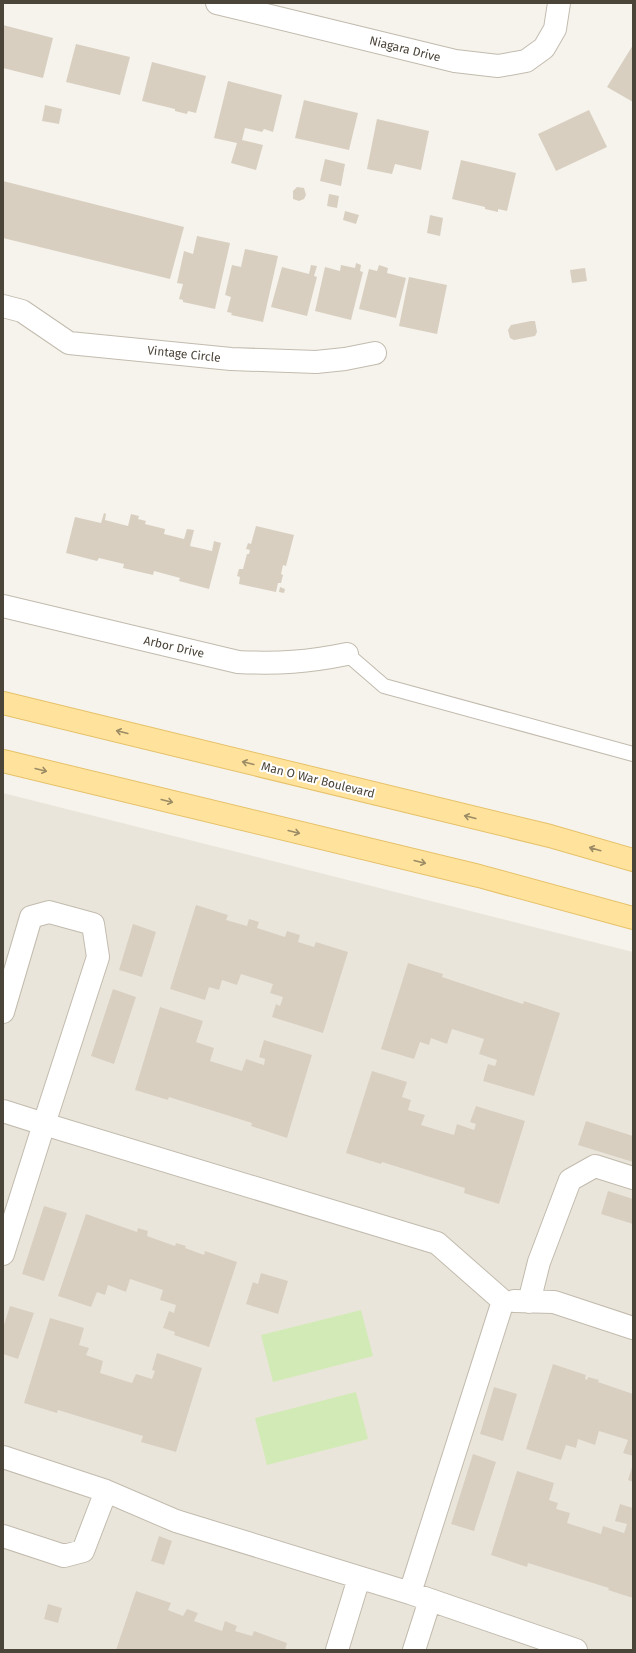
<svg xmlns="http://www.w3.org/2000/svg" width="636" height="1653" viewBox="0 0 636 1653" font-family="'Fira Sans',sans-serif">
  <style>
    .residential { fill: #eae5da }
    .green { fill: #d2eab5 }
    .building { fill: #d8cfc1 }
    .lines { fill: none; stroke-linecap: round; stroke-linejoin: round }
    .lane-casing { stroke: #c2bbae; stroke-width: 16 }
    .street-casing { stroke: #c2bbae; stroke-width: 24 }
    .primary-casing { stroke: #e6c16a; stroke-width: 24 }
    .lane { stroke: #fff; stroke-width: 14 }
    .street { stroke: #fff; stroke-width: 22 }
    .primary { stroke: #ffe39c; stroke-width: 22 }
    .oneway { stroke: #9c8c66 }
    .labels { text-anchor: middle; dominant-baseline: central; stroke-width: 4; stroke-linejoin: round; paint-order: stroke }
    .street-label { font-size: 12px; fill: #4b4439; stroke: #fff }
  </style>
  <rect width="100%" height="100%" fill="#f6f3ec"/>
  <!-- residential -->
  <path class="residential" d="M 3,793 L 633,952 L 633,1650 L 3,1650 Z"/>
  <!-- green -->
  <path class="green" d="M 361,1310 L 373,1356 L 273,1382 L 261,1335 Z
    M 356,1392 L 368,1439 L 267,1465 L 255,1418 Z"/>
  <!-- building -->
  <path class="building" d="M 3,25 L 53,38 L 43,78 L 3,68 Z
    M 76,44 L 130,57 L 120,95 L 66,82 Z
    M 633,45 L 633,102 L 607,87 Z
    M 152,62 L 206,76 L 196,113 L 188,111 L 187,114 L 175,111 L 175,109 L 142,101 Z
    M 228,81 L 282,95 L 273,132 L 264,129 L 262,132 L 245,128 L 242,140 L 263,145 L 256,170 L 231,163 L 237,143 L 214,138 Z
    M 304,100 L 358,113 L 349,150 L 295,138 Z
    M 45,105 L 62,109 L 59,124 L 42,121 Z
    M 589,110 L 607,147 L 556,171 L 538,134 Z
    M 377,119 L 429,131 L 421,170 L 395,164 L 392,174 L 367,169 Z
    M 325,159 L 345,164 L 341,186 L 320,181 Z
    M 461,160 L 516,173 L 507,211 L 498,209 L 498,212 L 485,209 L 485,207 L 452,199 Z
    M 3,181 L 184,227 L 170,279 L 3,238 Z
    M 297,187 L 304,188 L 306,195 L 304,199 L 299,201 L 293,199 L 293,191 Z
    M 329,194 L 339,196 L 337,208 L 327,206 Z
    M 345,211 L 359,215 L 356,224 L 343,220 Z
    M 430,215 L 443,218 L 440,236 L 427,233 Z
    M 197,236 L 230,243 L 215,309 L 183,302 L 183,300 L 179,299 L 183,284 L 177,283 L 184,251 L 193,254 Z
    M 245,249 L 278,256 L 263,322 L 231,315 L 232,313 L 227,312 L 231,297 L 225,295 L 232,265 L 241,267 Z
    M 356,263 L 361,265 L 360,271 L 363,272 L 351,320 L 315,311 L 325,267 L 340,271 L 341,265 L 355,268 Z
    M 311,265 L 317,266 L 314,276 L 317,277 L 307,316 L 271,307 L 282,267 L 309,274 Z
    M 379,265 L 388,268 L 387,273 L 406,278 L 396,318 L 359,309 L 369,269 L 377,271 Z
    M 585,268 L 587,281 L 572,283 L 570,270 Z
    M 409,277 L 447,285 L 437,334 L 399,326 Z
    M 531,321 L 535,321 L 537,332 L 535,336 L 514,340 L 510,338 L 508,330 L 511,325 Z
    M 104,513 L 106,514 L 105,520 L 128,526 L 131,514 L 139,516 L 138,519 L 146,521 L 145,524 L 165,529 L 164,534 L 184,539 L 187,529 L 194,530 L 190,546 L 212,551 L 214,541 L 221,543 L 209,589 L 179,581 L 180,578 L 154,571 L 153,575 L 123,568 L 124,564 L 99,558 L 97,561 L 66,553 L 75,517 L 101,523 Z
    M 256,526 L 294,535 L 286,566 L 283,565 L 281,574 L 283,575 L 281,583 L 278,583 L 276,592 L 239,584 L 240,577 L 237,576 L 239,569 L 243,569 L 247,554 L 249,554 L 250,550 L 246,549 L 248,543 L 251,544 Z
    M 280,587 L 285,589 L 284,593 L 279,592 Z
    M 196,905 L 228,915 L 226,920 L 247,926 L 249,919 L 259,922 L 257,928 L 285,937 L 287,931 L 300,935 L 298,942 L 314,947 L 316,942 L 348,952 L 323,1033 L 272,1017 L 276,1004 L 280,1006 L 283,997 L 270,993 L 273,984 L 241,974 L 237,985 L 222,980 L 219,990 L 209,987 L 205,1000 L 170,989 Z
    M 133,924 L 156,932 L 142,977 L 119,970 Z
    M 408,963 L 443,974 L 442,977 L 523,1004 L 524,1001 L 560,1013 L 534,1096 L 483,1081 L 488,1064 L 495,1066 L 497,1060 L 479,1054 L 484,1039 L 452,1029 L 447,1044 L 431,1038 L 429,1045 L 420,1042 L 414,1059 L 381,1049 Z
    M 113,989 L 136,997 L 114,1064 L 91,1056 Z
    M 160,1007 L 203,1021 L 196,1042 L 214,1048 L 210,1061 L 242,1071 L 246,1059 L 264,1065 L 265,1059 L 259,1057 L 264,1040 L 312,1055 L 287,1138 L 251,1126 L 252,1123 L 169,1097 L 168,1100 L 135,1090 Z
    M 372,1071 L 407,1082 L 402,1097 L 411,1100 L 408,1110 L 425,1115 L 421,1125 L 454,1135 L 457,1124 L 474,1130 L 476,1124 L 470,1122 L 476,1106 L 525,1121 L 499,1204 L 464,1193 L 465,1188 L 382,1162 L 381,1164 L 346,1153 Z
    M 586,1121 L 633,1136 L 633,1162 L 578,1145 Z
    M 608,1191 L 633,1199 L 633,1224 L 601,1214 Z
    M 44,1206 L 67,1213 L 44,1281 L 22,1274 Z
    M 86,1214 L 137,1232 L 138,1228 L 148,1231 L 147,1236 L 175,1246 L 176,1243 L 186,1246 L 185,1248 L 204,1255 L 205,1251 L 237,1262 L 209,1347 L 174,1335 L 175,1332 L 163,1328 L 169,1311 L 174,1313 L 176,1305 L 160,1300 L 163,1290 L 130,1279 L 126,1292 L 108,1285 L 105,1295 L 97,1292 L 91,1307 L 58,1296 Z
    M 261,1273 L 288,1281 L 278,1314 L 246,1304 L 253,1282 L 258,1284 Z
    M 10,1306 L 34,1313 L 18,1359 L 3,1354 L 3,1328 Z
    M 50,1318 L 84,1328 L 79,1345 L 89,1348 L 86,1355 L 103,1361 L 100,1373 L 132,1383 L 136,1374 L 152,1379 L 155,1371 L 152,1370 L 157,1353 L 202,1368 L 176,1452 L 141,1442 L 143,1436 L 58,1410 L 57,1413 L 24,1403 Z
    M 553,1364 L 586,1375 L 585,1379 L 587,1380 L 588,1377 L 599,1380 L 598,1382 L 633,1394 L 633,1456 L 623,1453 L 628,1440 L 599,1431 L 595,1445 L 578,1439 L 576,1448 L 566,1445 L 561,1460 L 526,1449 Z
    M 494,1387 L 517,1394 L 503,1441 L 480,1434 Z
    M 473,1454 L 496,1462 L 474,1531 L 451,1524 Z
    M 633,1464 L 633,1482 L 628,1480 Z
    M 517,1471 L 554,1483 L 549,1500 L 558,1503 L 556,1509 L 570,1513 L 567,1523 L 601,1534 L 603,1526 L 624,1533 L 627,1524 L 615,1521 L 620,1504 L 633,1508 L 633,1598 L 608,1590 L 609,1588 L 528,1563 L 527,1567 L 491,1555 Z
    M 159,1536 L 172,1541 L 164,1565 L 151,1561 Z
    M 136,1591 L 171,1603 L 168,1610 L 183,1616 L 187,1609 L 198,1613 L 194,1621 L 222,1631 L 225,1621 L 237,1626 L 235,1631 L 252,1636 L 254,1631 L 287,1643 L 285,1650 L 116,1650 Z
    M 48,1604 L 62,1608 L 58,1623 L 44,1619 Z"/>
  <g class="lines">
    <!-- lane casing -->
    <g class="lane-casing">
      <path id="lane" d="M 347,654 L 384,686 L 633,754"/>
    </g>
    <!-- street casing -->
    <g class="street-casing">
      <path id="street" d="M 217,3 L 455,61 L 498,66 L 526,61 L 544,48 L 555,29 L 559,3
        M 3,306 L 22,311 L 69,343 L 231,359 L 316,362 L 345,359 L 375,353
        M 3,606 L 238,662 C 278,664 308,662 347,654
        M 3,1012 L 31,917 L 49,912 L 93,924 L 98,957 L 44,1124 L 3,1111
        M 3,1254 L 44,1124 L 437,1243 L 503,1301 L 410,1593
        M 514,1301 L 554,1302 L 633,1328
        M 529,1302 L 539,1262 L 570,1180 L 595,1166 L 633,1178
        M 3,1457 L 106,1491 L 176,1521 L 410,1593 L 576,1650
        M 3,1536 L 64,1556 L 83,1551 L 106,1491
        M 337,1650 L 359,1578
        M 414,1650 L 430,1600"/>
    </g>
    <!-- primary casing -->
    <g class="primary-casing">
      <path id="primary" d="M 3,703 L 550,836 L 633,860
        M 3,761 L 479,876 L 633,918"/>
    </g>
    <!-- lane -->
    <use href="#lane" class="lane"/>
    <!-- street -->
    <use href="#street" class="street"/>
    <!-- primary -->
    <use href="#primary" class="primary"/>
  </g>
  <!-- one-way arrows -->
  <defs><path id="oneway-shaft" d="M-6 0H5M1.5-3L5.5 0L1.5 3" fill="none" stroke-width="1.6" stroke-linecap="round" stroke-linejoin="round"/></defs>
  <g class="oneway">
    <use href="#oneway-shaft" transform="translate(122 732) rotate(-166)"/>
    <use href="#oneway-shaft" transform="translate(248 763) rotate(-166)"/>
    <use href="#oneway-shaft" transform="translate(41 770) rotate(14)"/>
    <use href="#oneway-shaft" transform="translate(167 801) rotate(14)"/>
    <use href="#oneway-shaft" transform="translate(470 817) rotate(-166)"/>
    <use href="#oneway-shaft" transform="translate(294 832) rotate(14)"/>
    <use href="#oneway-shaft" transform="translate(595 849) rotate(-164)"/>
    <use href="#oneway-shaft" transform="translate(420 862) rotate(14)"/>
  </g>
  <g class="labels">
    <!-- street labels -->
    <g class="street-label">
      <text transform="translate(405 49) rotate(14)">Niagara Drive</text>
      <text transform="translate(184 354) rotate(6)">Vintage Circle</text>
      <text transform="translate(174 647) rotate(13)">Arbor Drive</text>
      <text transform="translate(318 780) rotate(14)">Man O War Boulevard</text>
    </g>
  </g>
  <!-- border -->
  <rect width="636" height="1653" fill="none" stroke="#4b4439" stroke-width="8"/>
</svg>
